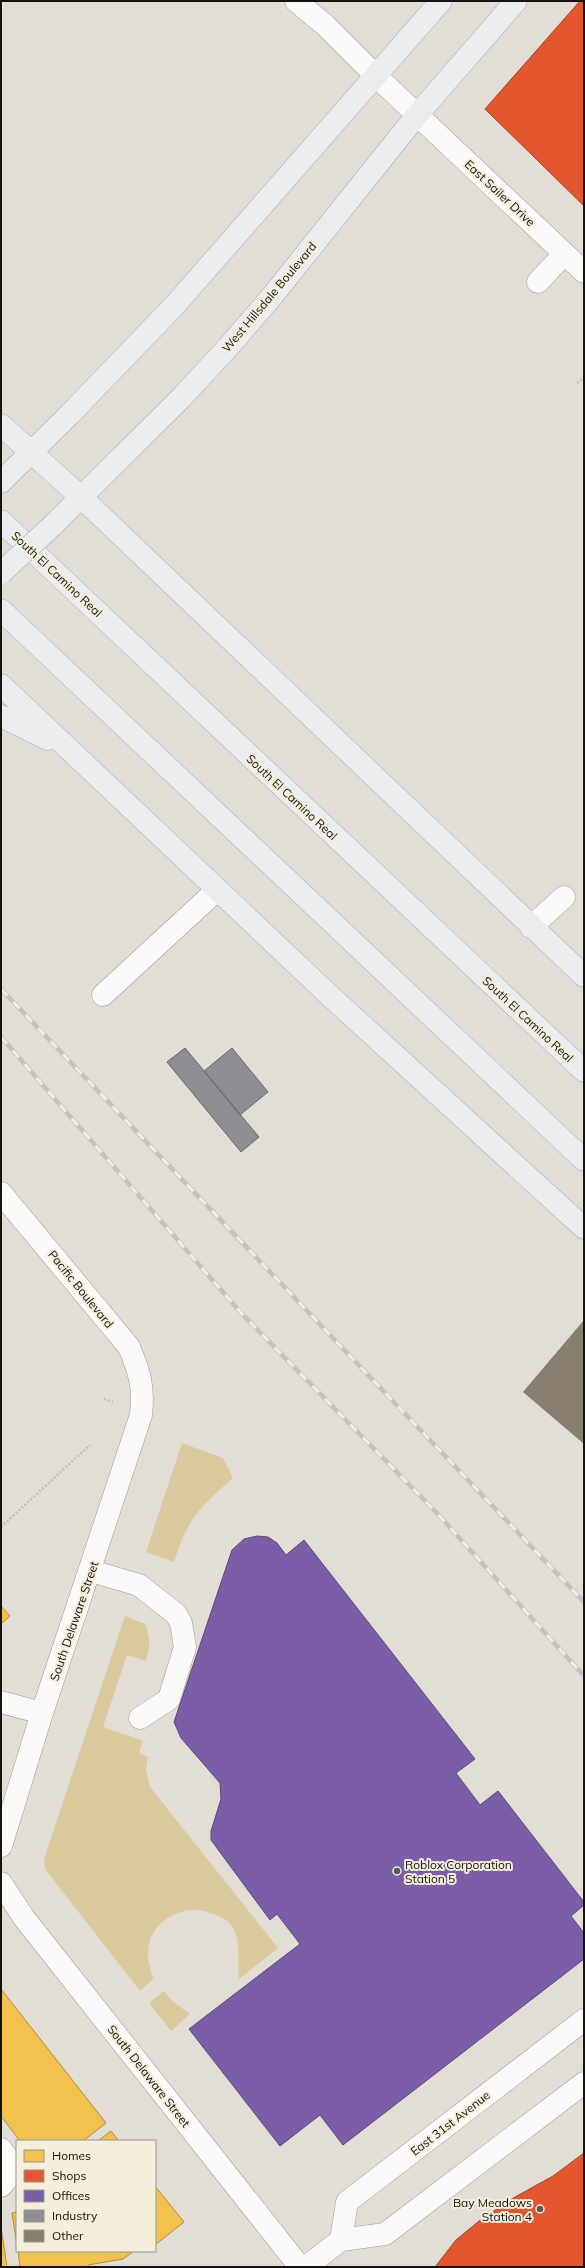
<svg xmlns="http://www.w3.org/2000/svg" width="585" height="2268" viewBox="0 0 585 2268" font-family="Mulish,sans-serif">
  <style>
    .green { fill: #daca9d }
    .homes { fill: #f2c14e; stroke: #b08d3a }
    .shops { fill: #e4572e; stroke: #a64324 }
    .offices { fill: #7b5ea7; stroke: #5c4879 }
    .industry { fill: #8d8d92; stroke: #69686a }
    .building { fill: #877e70 }
    .lines { fill: none; stroke-linecap: round; stroke-linejoin: round }
    .minor-casing { stroke: #9d9a94; stroke-width: 23 }
    .major-casing { stroke: #a9a9ac; stroke-width: 23 }
    .path { stroke: #c0bfbc; stroke-width: 2.5; stroke-dasharray: 2 2; stroke-linecap: butt }
    .minor { stroke: #fbfaf9; stroke-width: 22 }
    .major { stroke: #ebecee; stroke-width: 22 }
    .rail-casing { stroke: #c3c3c1; stroke-width: 4.5 }
    .rail { stroke: #f5eedc; stroke-width: 3; stroke-dasharray: 9; stroke-linecap: butt }
    .major-bridge-casing { stroke: #a9a9ac; stroke-width: 23; stroke-linecap: butt }
    .major-bridge { stroke: #ebecee; stroke-width: 22 }
    .poi-dot { fill: #5d5a53; stroke: #f5eedc; stroke-width: 1.5 }
    .labels { text-anchor: middle; dominant-baseline: central; stroke-width: 4; stroke-linejoin: round; paint-order: stroke }
    .street-label { font-size: 12px; fill: #15130d; stroke: #f5eedc }
    .poi-label { font-size: 12px; fill: #15130d; stroke: #f5eedc; text-anchor: start }
  </style>
  <rect width="100%" height="100%" fill="#e2ded5"/>
  <!-- green -->
  <path class="green" d="M 182,1443 L 223,1458 L 233,1478 C 199,1508 188,1518 174,1562 L 146,1552 Z
    M 125,1616 L 145,1624 C 151,1638 150,1647 146,1661 L 127,1655 L 103,1727 L 143,1741 L 139,1753 L 148,1757 L 146,1770 L 150,1787 L 278,1948 L 239,1979 C 237,1962 242,1940 231,1925 C 227,1919 219,1916 213,1914 C 179,1899 138,1929 150,1967 C 152,1971 150,1974 154,1978 L 140,1991 L 45,1869 L 44,1859 Z
    M 164,1991 L 172,2001 L 190,2014 L 171,2031 L 149,2003 Z"/>
  <!-- homes -->
  <path class="homes" d="M 1,1606 L 10,1616 L 1,1624 Z
    M 1,1989 L 106,2123 L 83,2141 L 20,2141 L 1,2116 Z
    M 111,2131 L 119,2141 L 98,2141 Z
    M 155,2186 L 184,2222 L 155,2245 Z
    M 17,2212 L 17,2246 L 12,2213 Z
    M 1,2227 L 7,2267 L 1,2267 Z
    M 18,2251 L 134,2251 L 123,2259 L 88,2265 L 88,2267 L 20,2267 Z"/>
  <!-- shops -->
  <path class="shops" d="M 580,1 L 584,1 L 584,206 L 485,109 Z
    M 584,2153 L 584,2267 L 435,2267 L 456,2240 L 479,2221 L 515,2197 L 553,2176 Z"/>
  <!-- offices -->
  <path class="offices" d="M 257,1536 L 268,1537 L 277,1543 L 286,1555 L 304,1540 L 475,1759 L 456,1773 L 480,1805 L 498,1791 L 584,1902 L 584,1905 L 571,1916 L 584,1933 L 584,1959 L 343,2145 L 320,2115 L 280,2146 L 189,2029 L 300,1944 L 277,1914 L 270,1920 L 211,1840 L 211,1831 L 221,1799 L 220,1783 L 181,1738 L 174,1722 L 232,1550 L 244,1539 Z"/>
  <!-- industry -->
  <path class="industry" d="M 185,1048 L 259,1137 L 241,1152 L 167,1062 Z
    M 232,1048 L 268,1092 L 240,1115 L 204,1071 Z"/>
  <!-- building -->
  <path class="building" d="M 584,1320 L 584,1444 L 523,1392 Z"/>
  <g class="lines">
    <!-- minor casing -->
    <g class="minor-casing">
      <path id="minor" d="M 296,1 L 325,25 L 376,76 L 584,272
        M 538,282 L 564,254
        M 531,927 L 564,897
        M 103,995 L 217,890
        M 1,1193 L 129,1347 C 140,1373 144,1387 141,1415 L 42,1713 L 1,1846
        M 91,1571 L 139,1585 L 176,1614 L 181,1623 L 185,1647 L 169,1699 L 140,1718
        M 1,1702 L 42,1713
        M 1,1883 L 24,1918 L 300,2267
        M 1,2149 L 6,2156 L 10,2176 L 1,2186
        M 341,2240 L 347,2202 L 584,2020
        M 306,2267 L 341,2240 L 385,2234 L 584,2083"/>
    </g>
    <!-- major casing -->
    <g class="major-casing">
      <path id="major" d="M 1,425 L 82,498 L 584,976
        M 1,482 L 69,415 L 175,305 L 441,1
        M 1,521 L 584,1071
        M 52,526 L 181,398 L 230,345 L 273,295 L 417,115 L 516,1
        M 1,610 L 584,1160
        M 1,685 L 328,994 L 584,1228
        M 1,716 L 47,739"/>
    </g>
    <!-- path -->
    <path class="path" d="M 577,383 L 584,377
      M 104,1399 L 113,1402
      M 1,1527 L 90,1445"/>
    <!-- minor -->
    <use href="#minor" class="minor"/>
    <!-- major -->
    <use href="#major" class="major"/>
    <!-- rail casing -->
    <g class="rail-casing">
      <path id="rail" d="M 1,989 L 584,1602
        M 1,1037 L 242,1314 L 435,1511 L 584,1676"/>
    </g>
    <!-- rail -->
    <use href="#rail" class="rail"/>
    <!-- major-bridge casing -->
    <g class="major-bridge-casing">
      <path id="major-bridge" d="M 1,573 L 52,526"/>
    </g>
    <!-- major-bridge -->
    <use href="#major-bridge" class="major-bridge"/>
  </g>
  <!-- markers -->
  <g class="poi-dot">
    <circle cx="397" cy="1871" r="4"/>
    <circle cx="540" cy="2209" r="4"/>
  </g>
  <g class="labels">
    <!-- street labels -->
    <g class="street-label">
      <text transform="translate(500 193) rotate(43)">East Sailer Drive</text>
      <text transform="translate(269 297) rotate(-50)">West Hillsdale Boulevard</text>
      <text transform="translate(57 574) rotate(43)">South El Camino Real</text>
      <text transform="translate(292 797) rotate(43)">South El Camino Real</text>
      <text transform="translate(528 1019) rotate(43)">South El Camino Real</text>
      <text transform="translate(81 1289) rotate(51)">Pacific Boulevard</text>
      <text transform="translate(74 1621) rotate(-71)">South Delaware Street</text>
      <text transform="translate(149 2076) rotate(52)">South Delaware Street</text>
      <text transform="translate(450 2123) rotate(-38)">East 31st Avenue</text>
    </g>
    <!-- poi labels -->
    <g class="poi-label">
      <text x="405" y="1864">Roblox Corporation<tspan x="405" dy="14">Station 5</tspan></text>
      <text x="532" y="2202" text-anchor="end">Bay Meadows<tspan x="532" dy="14">Station 4</tspan></text>
    </g>
  </g>
  <!-- border -->
  <rect width="585" height="2268" fill="none" stroke="#15130d" stroke-width="4"/>
  <!-- legend -->
  <rect x="16" y="2140" width="140" height="112" fill="#f5eedc" stroke="#9b9689"/>
  <rect x="24" y="2150" width="20" height="12" fill="#f2c14e" stroke="#9b9689"/>
  <text x="52" y="2160" font-size="12" fill="#15130d">Homes</text>
  <rect x="24" y="2170" width="20" height="12" fill="#e4572e" stroke="#9b9689"/>
  <text x="52" y="2180" font-size="12" fill="#15130d">Shops</text>
  <rect x="24" y="2190" width="20" height="12" fill="#7b5ea7" stroke="#9b9689"/>
  <text x="52" y="2200" font-size="12" fill="#15130d">Offices</text>
  <rect x="24" y="2210" width="20" height="12" fill="#8d8d92" stroke="#9b9689"/>
  <text x="52" y="2220" font-size="12" fill="#15130d">Industry</text>
  <rect x="24" y="2230" width="20" height="12" fill="#877e70" stroke="#9b9689"/>
  <text x="52" y="2240" font-size="12" fill="#15130d">Other</text>
</svg>
